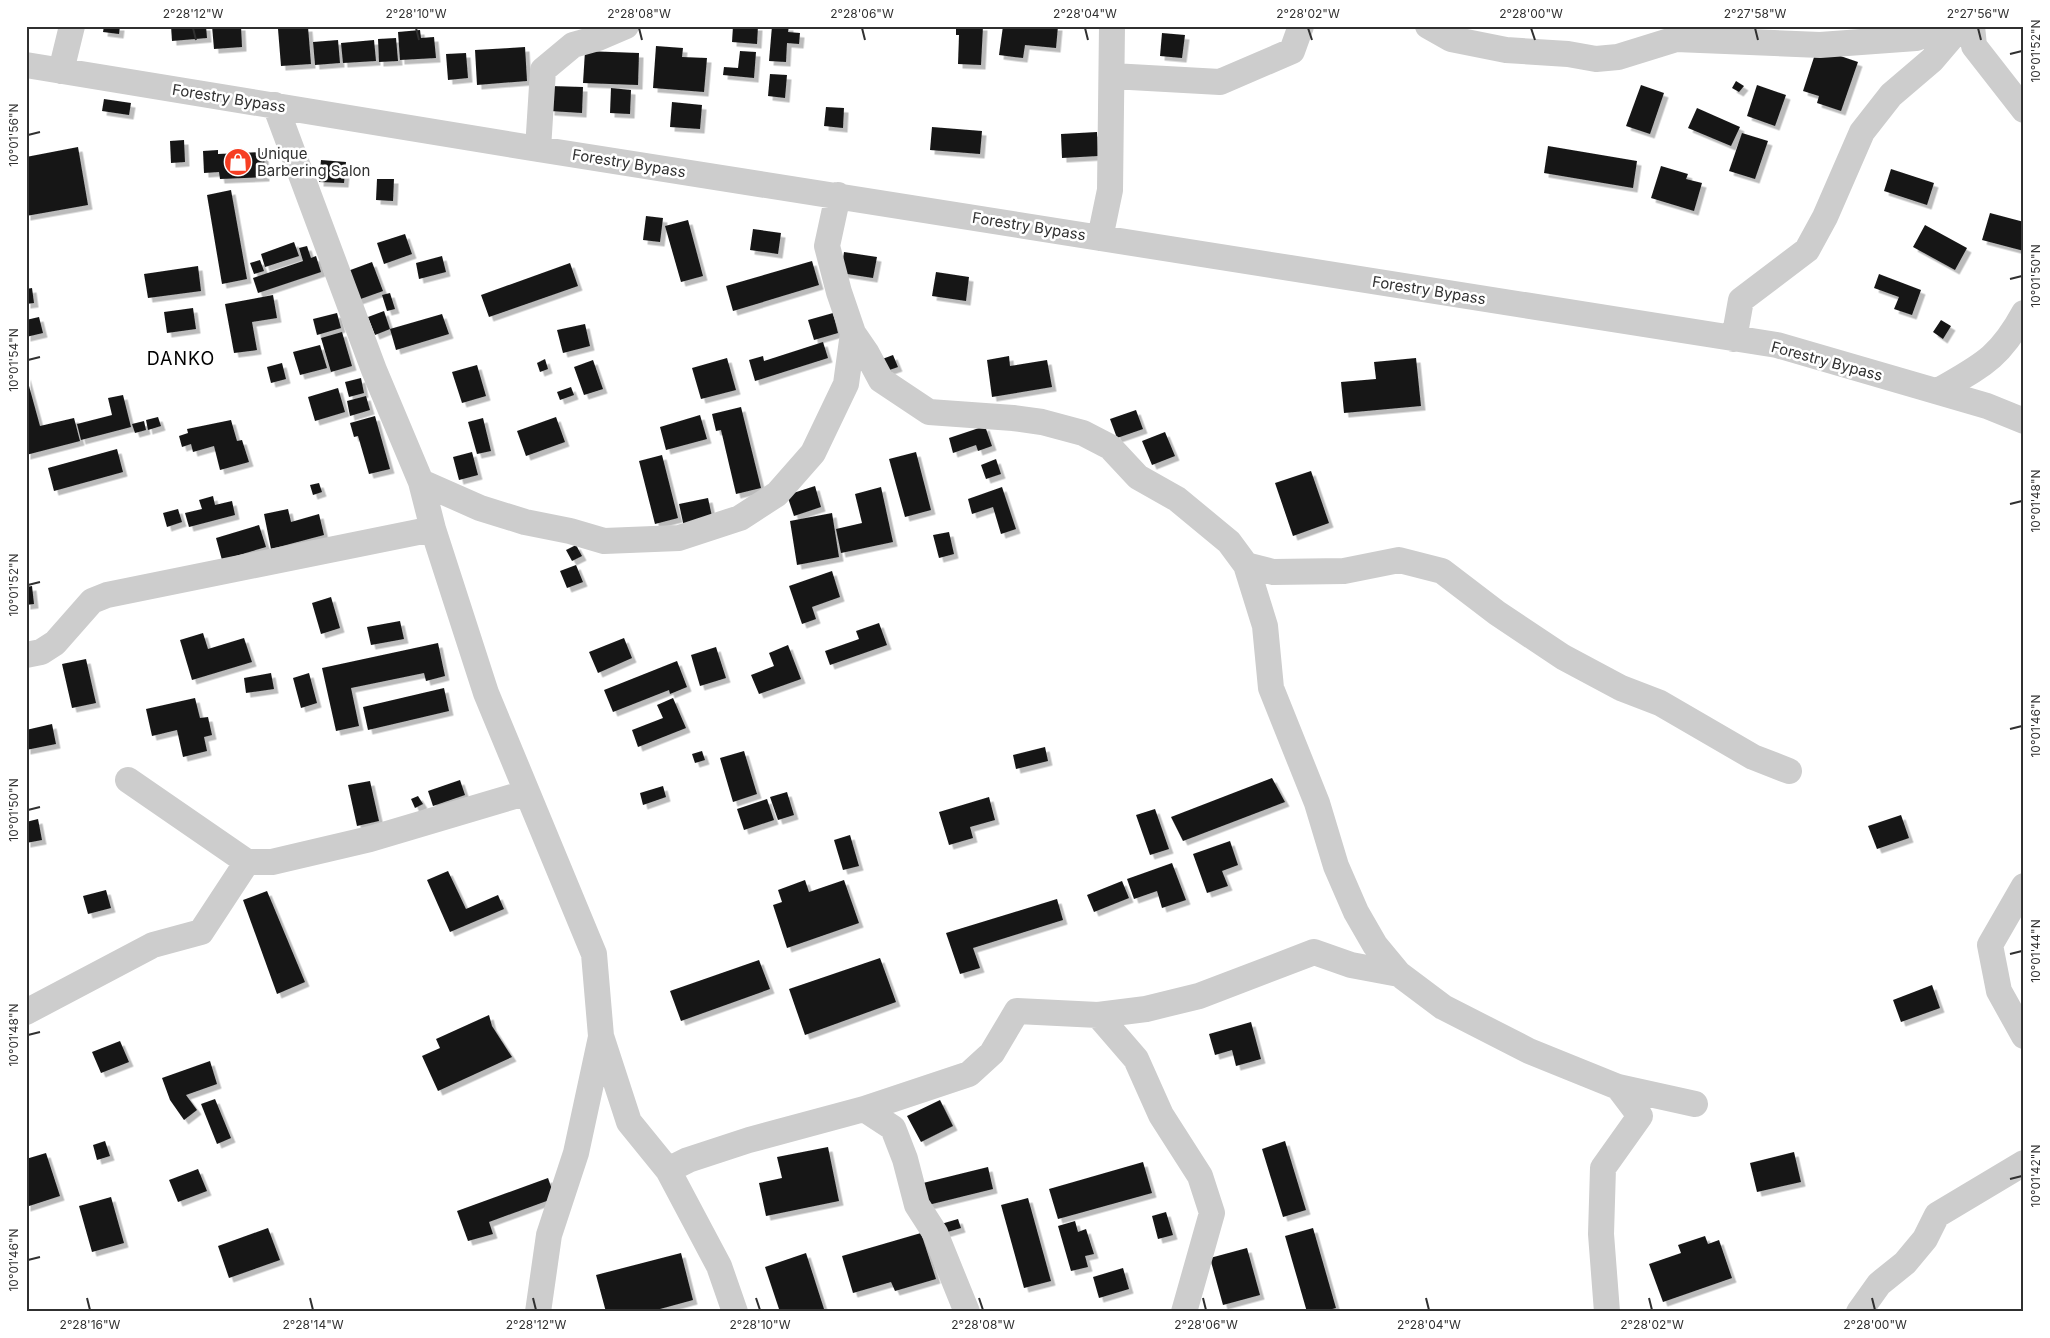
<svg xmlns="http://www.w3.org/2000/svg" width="2050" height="1338" viewBox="0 0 2050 1338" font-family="Inter,sans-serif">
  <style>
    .building { fill: #171717; filter: url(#shadow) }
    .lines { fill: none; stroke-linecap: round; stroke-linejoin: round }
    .minor { stroke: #cdcdcd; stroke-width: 26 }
    .ticks { fill: none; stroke: #303030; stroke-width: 2 }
    .labels { text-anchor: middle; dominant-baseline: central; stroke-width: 5; stroke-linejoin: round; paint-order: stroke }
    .street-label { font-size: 15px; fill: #303030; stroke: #fff }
    .poi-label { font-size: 15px; fill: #303030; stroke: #fff; text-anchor: start }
    .quarter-label { font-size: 18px; letter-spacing: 1px; fill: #000; stroke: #fff }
    .neatline { fill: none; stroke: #303030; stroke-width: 2 }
    .ticks-label { font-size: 12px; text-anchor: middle; fill: #303030 }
  </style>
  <defs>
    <filter id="shadow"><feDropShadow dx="4.5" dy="4.5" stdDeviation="0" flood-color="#0004"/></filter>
  </defs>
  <rect width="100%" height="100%" fill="#fff"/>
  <!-- building -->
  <path class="building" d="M 104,26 L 120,26 L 119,34 L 103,32 Z
    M 171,26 L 206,26 L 207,38 L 172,41 Z
    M 212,26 L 241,26 L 242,47 L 214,49 Z
    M 733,26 L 758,26 L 757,44 L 732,42 Z
    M 772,26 L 789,26 L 788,32 L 800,33 L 799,44 L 787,43 L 786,62 L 769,61 Z
    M 956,26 L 983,26 L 981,65 L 958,64 L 959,35 L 956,35 Z
    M 1003,26 L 1058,26 L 1056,48 L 1025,45 L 1023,58 L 999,55 Z
    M 308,27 L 311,64 L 281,66 L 278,29 Z
    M 420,30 L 421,38 L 434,37 L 436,58 L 400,60 L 398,32 Z
    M 1162,33 L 1185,35 L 1182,58 L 1160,56 Z
    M 396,38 L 398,61 L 379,62 L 378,39 Z
    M 338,40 L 340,63 L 315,65 L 313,42 Z
    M 374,40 L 376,61 L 343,63 L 341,43 Z
    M 656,46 L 683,48 L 682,57 L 707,58 L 704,92 L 653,88 Z
    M 525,47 L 527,81 L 477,85 L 475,50 Z
    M 1817,48 L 1858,62 L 1841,111 L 1817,103 L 1819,96 L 1803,91 Z
    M 585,51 L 639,53 L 638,85 L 583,83 Z
    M 740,51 L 756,52 L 754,78 L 723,75 L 724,67 L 738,68 Z
    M 466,53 L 468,78 L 448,80 L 446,54 Z
    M 770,74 L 787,75 L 785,98 L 768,96 Z
    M 1736,81 L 1744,86 L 1739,92 L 1732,88 Z
    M 1641,85 L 1664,93 L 1650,134 L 1626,126 Z
    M 1757,85 L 1786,95 L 1775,126 L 1747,116 Z
    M 551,86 L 583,87 L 582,113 L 550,111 Z
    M 611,88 L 631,90 L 630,114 L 610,113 Z
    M 104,99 L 131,103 L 129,115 L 102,111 Z
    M 672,102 L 702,105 L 700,129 L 670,127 Z
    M 826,107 L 844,108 L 843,128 L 824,126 Z
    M 1697,108 L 1740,127 L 1731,146 L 1688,128 Z
    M 932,127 L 982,131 L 980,154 L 930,150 Z
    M 1097,132 L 1098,156 L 1062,158 L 1061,134 Z
    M 1742,133 L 1768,141 L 1755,179 L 1729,171 Z
    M 184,140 L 185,162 L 171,163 L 170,141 Z
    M 1548,146 L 1637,161 L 1633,188 L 1544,173 Z
    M 78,147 L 88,205 L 26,216 L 26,157 Z
    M 218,150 L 218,154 L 264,152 L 265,177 L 220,179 L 219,172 L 204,173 L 203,151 Z
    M 321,160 L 346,162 L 344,183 L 319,182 Z
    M 1661,166 L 1688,174 L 1686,179 L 1702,183 L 1694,211 L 1651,198 Z
    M 1891,169 L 1934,183 L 1927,205 L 1884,191 Z
    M 377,179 L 394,179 L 393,201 L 376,200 Z
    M 231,190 L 247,279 L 222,284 L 207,195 Z
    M 1990,213 L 2024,222 L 2024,251 L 1982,240 Z
    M 646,216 L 663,218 L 660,242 L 643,240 Z
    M 688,220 L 703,276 L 681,282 L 665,226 Z
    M 1925,225 L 1967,248 L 1955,270 L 1913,247 Z
    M 753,229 L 781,233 L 778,254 L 750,250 Z
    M 405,234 L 412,254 L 384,264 L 377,243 Z
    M 294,242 L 299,256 L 265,267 L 261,254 Z
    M 307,246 L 311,258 L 316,256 L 321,272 L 258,293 L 253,278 L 303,261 L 299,248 Z
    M 844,252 L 877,257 L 873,278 L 841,273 Z
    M 442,256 L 446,272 L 419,279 L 416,263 Z
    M 260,260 L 264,271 L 254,274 L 250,263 Z
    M 812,261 L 819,285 L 733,311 L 726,286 Z
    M 372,262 L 383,291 L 355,301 L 345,272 Z
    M 570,263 L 578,286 L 489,317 L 481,295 Z
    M 198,266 L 201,291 L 148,298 L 144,274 Z
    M 936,272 L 969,277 L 966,301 L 932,296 Z
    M 1879,274 L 1921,290 L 1912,315 L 1894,309 L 1899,297 L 1874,288 Z
    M 32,288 L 34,303 L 26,304 L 26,289 Z
    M 390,293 L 395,309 L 387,311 L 382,295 Z
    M 273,295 L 277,318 L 252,322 L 257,350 L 234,353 L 225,304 Z
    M 193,308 L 196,329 L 167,333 L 164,312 Z
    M 384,311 L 390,329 L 442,314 L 449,334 L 396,350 L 390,329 L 375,335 L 368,317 Z
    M 337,313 L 341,328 L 317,335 L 313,319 Z
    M 833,313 L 838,333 L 814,340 L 808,320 Z
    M 39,317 L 43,333 L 26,337 L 26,320 Z
    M 1941,320 L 1951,326 L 1943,339 L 1933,332 Z
    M 585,324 L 590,346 L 563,353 L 557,330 Z
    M 342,332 L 352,366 L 331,372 L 321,338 Z
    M 823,342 L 828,358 L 755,381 L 749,360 L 763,356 L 764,361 Z
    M 320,345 L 327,368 L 300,375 L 293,352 Z
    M 893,355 L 898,367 L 881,373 L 877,361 Z
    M 1009,356 L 1010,366 L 1047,360 L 1052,387 L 992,397 L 987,360 Z
    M 727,358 L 736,390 L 701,399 L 692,368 Z
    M 1416,358 L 1421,406 L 1344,413 L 1341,382 L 1376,379 L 1374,362 Z
    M 545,359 L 548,369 L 540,372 L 537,363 Z
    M 593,360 L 603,389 L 584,395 L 574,367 Z
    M 282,363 L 286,379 L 271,383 L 267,367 Z
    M 477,365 L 486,396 L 462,403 L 452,372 Z
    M 26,375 L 40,426 L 74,418 L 80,441 L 26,455 Z
    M 361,378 L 364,393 L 349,397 L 345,382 Z
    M 571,387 L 574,395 L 560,400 L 557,392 Z
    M 338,388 L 345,412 L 315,421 L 308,397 Z
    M 123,395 L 131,427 L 81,440 L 77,424 L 112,415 L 108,398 Z
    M 366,396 L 370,410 L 350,416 L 347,401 Z
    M 741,407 L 761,488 L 736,494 L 721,430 L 716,431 L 712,414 Z
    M 1136,410 L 1143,429 L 1117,438 L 1110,419 Z
    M 700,415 L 707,439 L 666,450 L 660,427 Z
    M 375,416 L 390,469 L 369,474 L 358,436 L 354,437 L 350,423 Z
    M 158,417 L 161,426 L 148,430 L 146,420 Z
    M 556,417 L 565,442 L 526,456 L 517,431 Z
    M 483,418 L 491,451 L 477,454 L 468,422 Z
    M 231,420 L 237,441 L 242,440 L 249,462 L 220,470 L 214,446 L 193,452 L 191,444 L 182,447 L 179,436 L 188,433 L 187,429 Z
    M 144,421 L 146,430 L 135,433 L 132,424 Z
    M 985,426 L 992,446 L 978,451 L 976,445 L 953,453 L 949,438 Z
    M 1165,432 L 1175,456 L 1152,465 L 1142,441 Z
    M 117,449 L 123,472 L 54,491 L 48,468 Z
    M 472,452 L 478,475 L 459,480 L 453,457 Z
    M 916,452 L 931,510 L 905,517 L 889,459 Z
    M 662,455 L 678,518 L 655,524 L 639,461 Z
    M 996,459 L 1001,474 L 986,479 L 981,465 Z
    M 1311,471 L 1329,523 L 1293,536 L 1275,483 Z
    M 319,483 L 322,492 L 313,495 L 310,485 Z
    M 815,486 L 821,507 L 794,516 L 787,495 Z
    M 881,487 L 893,542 L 841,553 L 836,529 L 862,523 L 855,494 Z
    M 1002,487 L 1016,529 L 1001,534 L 993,507 L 972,514 L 968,499 Z
    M 213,496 L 215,505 L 232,501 L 235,515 L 189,527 L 185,513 L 202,509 L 199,500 Z
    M 708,498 L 713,521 L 684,527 L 679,504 Z
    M 178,509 L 182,522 L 167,527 L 163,513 Z
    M 288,509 L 291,522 L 319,514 L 324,535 L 271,549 L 264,514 Z
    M 832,513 L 839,557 L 797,565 L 790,521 Z
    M 259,525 L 266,547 L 222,560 L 216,538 Z
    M 949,532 L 954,554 L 939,558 L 933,535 Z
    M 576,545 L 582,556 L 572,561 L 566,550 Z
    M 576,565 L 583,582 L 567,588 L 560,571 Z
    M 832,571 L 840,597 L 812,607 L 816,619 L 802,624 L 789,586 Z
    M 32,586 L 34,604 L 26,605 L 26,587 Z
    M 331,597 L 340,628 L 321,634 L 312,603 Z
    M 400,621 L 404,639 L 371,645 L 367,627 Z
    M 879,623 L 887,645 L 830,665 L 825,651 L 859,639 L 856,631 Z
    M 203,633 L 208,649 L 244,638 L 252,662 L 192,680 L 180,640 Z
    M 624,638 L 632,658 L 598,673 L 589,652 Z
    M 438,643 L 445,676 L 426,681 L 424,673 L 351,688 L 359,726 L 336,731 L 322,668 Z
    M 788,645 L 801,679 L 759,694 L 751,675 L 774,666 L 769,653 Z
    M 716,647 L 726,678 L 700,686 L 691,655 Z
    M 86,659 L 96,703 L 72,708 L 62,664 Z
    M 677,661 L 687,687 L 670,694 L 669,690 L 613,712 L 604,690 Z
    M 271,673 L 274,689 L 246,693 L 244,678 Z
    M 309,673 L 317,703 L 301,708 L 293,678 Z
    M 444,688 L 449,711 L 368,730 L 363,707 Z
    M 195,698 L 200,718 L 208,717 L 212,735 L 204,737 L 207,751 L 183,757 L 177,730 L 152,736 L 146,709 Z
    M 673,698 L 686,728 L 638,747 L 632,730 L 663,718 L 657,705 Z
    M 52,724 L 56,744 L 26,750 L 26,730 Z
    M 1045,747 L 1048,761 L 1016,769 L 1013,755 Z
    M 702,751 L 705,760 L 695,763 L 692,754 Z
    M 744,751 L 757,794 L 733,802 L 720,758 Z
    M 1272,778 L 1285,802 L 1183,841 L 1171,817 Z
    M 460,780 L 465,795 L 433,806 L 428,791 Z
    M 370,781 L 379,821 L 357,826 L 348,785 Z
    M 663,786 L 666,797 L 643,805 L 640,793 Z
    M 787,792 L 794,815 L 778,820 L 770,797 Z
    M 418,796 L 423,804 L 415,808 L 411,799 Z
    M 989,797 L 995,820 L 970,827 L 973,838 L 949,845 L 939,812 Z
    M 767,799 L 774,820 L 744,830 L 737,809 Z
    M 1155,809 L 1169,849 L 1150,855 L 1136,815 Z
    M 1901,815 L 1909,838 L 1877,849 L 1868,826 Z
    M 38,819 L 42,840 L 26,843 L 26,822 Z
    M 850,835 L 859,866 L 843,870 L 834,840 Z
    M 1230,841 L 1238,865 L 1222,871 L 1228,886 L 1207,893 L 1193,854 Z
    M 1172,863 L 1186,900 L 1162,908 L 1157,891 L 1134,899 L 1127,879 Z
    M 448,871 L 466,909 L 498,895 L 504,909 L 450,932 L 427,880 Z
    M 805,880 L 809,892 L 844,880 L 859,923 L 787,948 L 773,905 L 782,902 L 778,890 Z
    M 1122,881 L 1129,898 L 1094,912 L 1087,895 Z
    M 106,890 L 111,908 L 88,914 L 83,896 Z
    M 267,891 L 305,982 L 277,994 L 243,900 Z
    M 1057,899 L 1063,920 L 973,948 L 980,968 L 960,974 L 946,933 Z
    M 880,958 L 896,1002 L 805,1035 L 789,989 Z
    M 759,960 L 770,989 L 681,1021 L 670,991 Z
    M 1932,985 L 1940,1008 L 1901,1022 L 1893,1000 Z
    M 489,1015 L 492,1026 L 512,1057 L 438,1091 L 422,1056 L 440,1048 L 436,1039 Z
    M 1251,1022 L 1261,1059 L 1236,1066 L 1232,1050 L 1215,1055 L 1209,1034 Z
    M 120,1041 L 129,1062 L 101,1073 L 92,1052 Z
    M 210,1061 L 217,1084 L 186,1095 L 197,1110 L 184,1120 L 170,1100 L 162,1078 Z
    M 215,1099 L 231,1138 L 217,1144 L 201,1104 Z
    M 940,1100 L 953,1126 L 921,1142 L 907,1116 Z
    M 105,1141 L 110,1156 L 97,1160 L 93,1145 Z
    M 1285,1141 L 1306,1210 L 1283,1217 L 1262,1149 Z
    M 828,1147 L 839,1201 L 766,1216 L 759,1183 L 782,1178 L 777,1157 Z
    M 1794,1152 L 1801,1182 L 1757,1192 L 1750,1163 Z
    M 46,1153 L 60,1196 L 26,1207 L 26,1159 Z
    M 1143,1162 L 1152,1193 L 1058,1219 L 1049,1189 Z
    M 988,1167 L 993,1189 L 928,1205 L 923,1183 Z
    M 198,1169 L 207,1191 L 178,1202 L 169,1180 Z
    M 548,1178 L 555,1198 L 489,1222 L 493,1234 L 468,1241 L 457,1211 Z
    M 111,1197 L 124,1243 L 92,1252 L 79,1206 Z
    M 1028,1198 L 1051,1281 L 1024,1288 L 1001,1205 Z
    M 1166,1212 L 1173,1235 L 1158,1239 L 1152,1216 Z
    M 958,1219 L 961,1228 L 944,1233 L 941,1224 Z
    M 1075,1221 L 1078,1232 L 1086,1229 L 1094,1254 L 1085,1256 L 1088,1267 L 1071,1271 L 1058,1226 Z
    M 268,1228 L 280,1260 L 229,1278 L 218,1246 Z
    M 1313,1228 L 1336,1308 L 1321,1312 L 1307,1312 L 1285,1236 Z
    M 921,1233 L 936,1279 L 895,1291 L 891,1282 L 853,1293 L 842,1256 Z
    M 1705,1236 L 1708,1244 L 1719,1240 L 1732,1278 L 1663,1302 L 1649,1264 L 1681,1253 L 1678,1245 Z
    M 1247,1248 L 1260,1295 L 1223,1305 L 1210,1258 Z
    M 681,1253 L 693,1300 L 649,1312 L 606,1312 L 596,1275 Z
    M 806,1253 L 825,1312 L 780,1312 L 765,1267 Z
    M 1123,1268 L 1129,1289 L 1099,1298 L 1093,1277 Z"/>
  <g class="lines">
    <!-- minor -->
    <path class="minor" d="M 1428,26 L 1451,39 L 1506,50 L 1568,54 L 1596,59 L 1618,57 L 1676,39 L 1820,45 L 1916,38 L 1948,26
      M 1972,26 L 1974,46 L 2024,110
      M 26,65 L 538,149 L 1777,345 L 1987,406 L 2024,421
      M 61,71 L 72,26
      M 1112,76 L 1220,82 L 1292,51 L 1301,26
      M 275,105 L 374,370 L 421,482 L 433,529 L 486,693 L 594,954 L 601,1036 L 629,1122 L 668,1170 L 719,1266 L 735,1312
      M 538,149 L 543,70 L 573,45 L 598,38 L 626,26
      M 838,195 L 827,246 L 839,292 L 853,333 L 866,352 L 881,380 L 929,412 L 1013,418 L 1042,422 L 1083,433 L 1110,447 L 1138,477 L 1177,499 L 1229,542 L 1246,565 L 1265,626 L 1271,688 L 1317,803 L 1336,866 L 1356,912 L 1375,945 L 1399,974 L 1443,1007 L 1529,1051 L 1618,1087 L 1695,1104
      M 1100,238 L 1110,190 L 1112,26
      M 1734,339 L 1741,300 L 1807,250 L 1825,217 L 1862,132 L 1891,95 L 1932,60 L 1961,26
      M 1938,391 C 1981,366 1999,359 2024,313
      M 421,482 L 480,508 L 525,522 L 570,531 L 604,541 L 679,538 L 740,518 L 777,494 L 813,453 L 846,384 L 853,333
      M 1246,565 L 1273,572 L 1344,571 L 1399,560 L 1442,571 L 1497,613 L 1563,657 L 1621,688 L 1660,703 L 1753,757 L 1789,771
      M 26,655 L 41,652 L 55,643 L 92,601 L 107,595 L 433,529
      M 128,780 L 247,862
      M 2024,886 L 1990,945 L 1999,991 L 2024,1036
      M 26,1012 L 153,945 L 201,932 L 247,862 L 272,862 L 370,839 L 525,793
      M 1098,1015 L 1136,1059 L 1161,1115 L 1200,1176 L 1212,1213 L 1184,1312
      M 864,1109 L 893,1128 L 905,1159 L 917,1205 L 935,1233 L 967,1312
      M 668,1170 L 688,1160 L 749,1140 L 864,1109 L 969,1074 L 992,1053 L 1017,1011 L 1098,1015 L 1146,1009 L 1199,996 L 1314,952 L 1351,965 L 1399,974
      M 538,1312 L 549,1235 L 576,1153 L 601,1037
      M 1607,1312 L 1601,1234 L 1603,1168 L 1640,1116 L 1618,1087
      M 1859,1312 L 1879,1284 L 1905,1263 L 1925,1239 L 1937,1215 L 2024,1163"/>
  </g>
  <!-- ticks -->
  <path class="ticks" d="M 193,28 L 196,40M 416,28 L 419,40M 639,28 L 642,40M 862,28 L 865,40M 1085,28 L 1088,40M 1308,28 L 1312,40M 1531,28 L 1535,40M 1755,28 L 1758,40M 1978,28 L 1981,40M 2010,54 L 2022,51M 28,135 L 40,132M 2010,279 L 2022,276M 28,360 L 40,357M 2010,504 L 2022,501M 28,585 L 40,582M 2010,729 L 2022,726M 28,810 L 40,807M 2010,954 L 2022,951M 28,1035 L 40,1032M 2010,1179 L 2022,1176M 28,1260 L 40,1257M 87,1298 L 90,1310M 310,1298 L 313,1310M 533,1298 L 536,1310M 756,1298 L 760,1310M 979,1298 L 983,1310M 1203,1298 L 1206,1310M 1426,1298 L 1429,1310M 1649,1298 L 1652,1310M 1872,1298 L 1875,1310"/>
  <!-- icons -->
  <defs>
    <g id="shop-disc" transform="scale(1.4375)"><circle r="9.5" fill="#f63e23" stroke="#fff"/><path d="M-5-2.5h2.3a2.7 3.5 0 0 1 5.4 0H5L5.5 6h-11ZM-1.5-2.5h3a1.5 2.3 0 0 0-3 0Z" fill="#fff"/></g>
  </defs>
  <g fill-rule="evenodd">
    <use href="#shop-disc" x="238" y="162"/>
  </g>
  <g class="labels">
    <!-- street labels -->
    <g class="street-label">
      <text transform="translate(229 98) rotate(9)">Forestry Bypass</text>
      <text transform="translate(629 163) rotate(9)">Forestry Bypass</text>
      <text transform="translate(1029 226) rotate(9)">Forestry Bypass</text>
      <text transform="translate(1429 290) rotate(9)">Forestry Bypass</text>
      <text transform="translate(1827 361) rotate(15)">Forestry Bypass</text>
    </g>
    <!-- poi labels -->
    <g class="poi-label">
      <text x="257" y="153">Unique<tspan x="257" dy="17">Barbering Salon</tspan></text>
    </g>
    <!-- quarter labels -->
    <g class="quarter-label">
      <text x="181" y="358">DANKO</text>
    </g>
  </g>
  <!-- border -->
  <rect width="2050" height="1338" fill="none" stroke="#ffffff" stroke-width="55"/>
  <rect x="28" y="28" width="1994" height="1282" class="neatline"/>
  <g class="ticks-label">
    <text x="193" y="18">2°28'12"W</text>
    <text x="416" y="18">2°28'10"W</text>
    <text x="639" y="18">2°28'08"W</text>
    <text x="862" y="18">2°28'06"W</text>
    <text x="1085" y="18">2°28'04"W</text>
    <text x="1308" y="18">2°28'02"W</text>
    <text x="1531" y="18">2°28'00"W</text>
    <text x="1755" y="18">2°27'58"W</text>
    <text x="1978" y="18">2°27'56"W</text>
    <text transform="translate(2036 51) rotate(-90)" y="4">10°01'52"N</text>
    <text transform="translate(14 135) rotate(-90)" y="4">10°01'56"N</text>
    <text transform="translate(2036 276) rotate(-90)" y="4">10°01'50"N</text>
    <text transform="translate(14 360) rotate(-90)" y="4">10°01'54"N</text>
    <text transform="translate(2036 501) rotate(-90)" y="4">10°01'48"N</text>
    <text transform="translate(14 585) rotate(-90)" y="4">10°01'52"N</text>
    <text transform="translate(2036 726) rotate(-90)" y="4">10°01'46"N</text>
    <text transform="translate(14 810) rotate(-90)" y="4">10°01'50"N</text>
    <text transform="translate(2036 951) rotate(-90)" y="4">10°01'44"N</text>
    <text transform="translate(14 1035) rotate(-90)" y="4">10°01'48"N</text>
    <text transform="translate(2036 1176) rotate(-90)" y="4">10°01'42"N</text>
    <text transform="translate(14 1260) rotate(-90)" y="4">10°01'46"N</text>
    <text x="90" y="1329">2°28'16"W</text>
    <text x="313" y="1329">2°28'14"W</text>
    <text x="536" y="1329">2°28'12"W</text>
    <text x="760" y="1329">2°28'10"W</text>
    <text x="983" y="1329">2°28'08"W</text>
    <text x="1206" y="1329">2°28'06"W</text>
    <text x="1429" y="1329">2°28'04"W</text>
    <text x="1652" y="1329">2°28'02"W</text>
    <text x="1875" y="1329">2°28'00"W</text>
  </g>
</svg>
